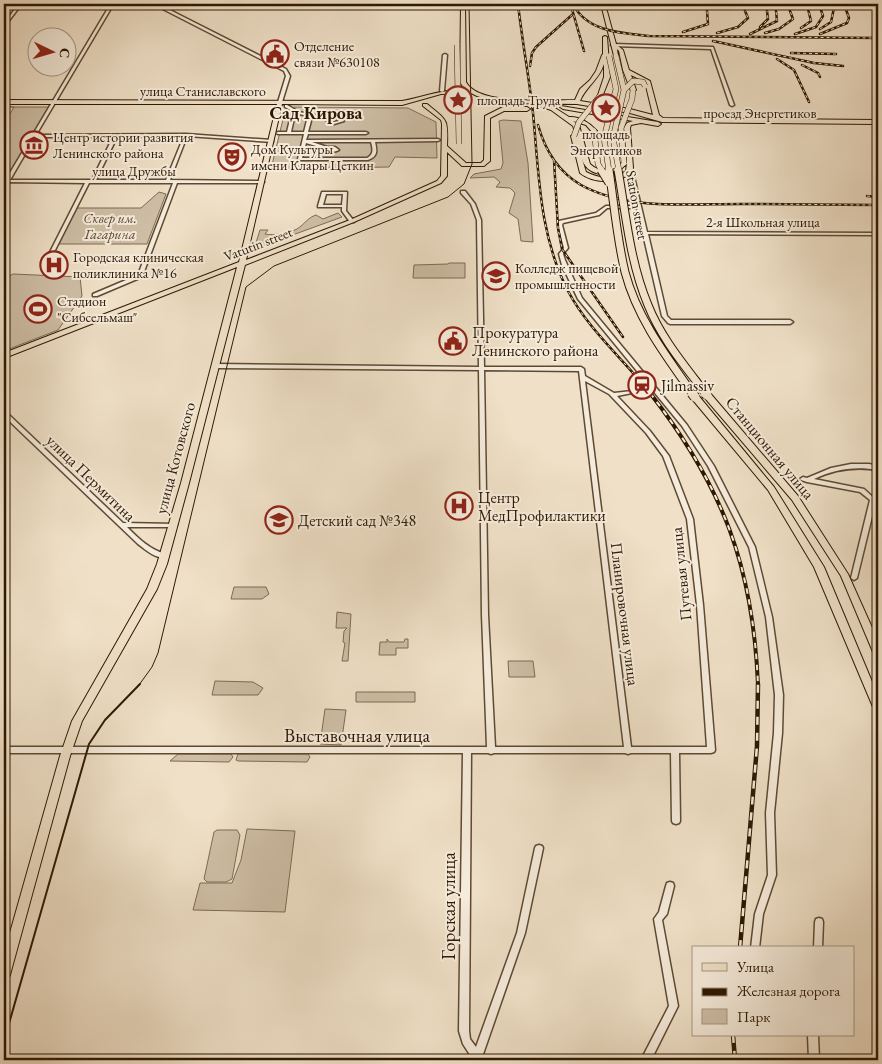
<svg xmlns="http://www.w3.org/2000/svg" width="882" height="1064" viewBox="0 0 882 1064" font-family="'EB Garamond',serif">
  <style>
    .green { fill: #cebea6; stroke: #7e6b54 }
    .lines { fill: none; stroke-linecap: round; stroke-linejoin: round }
    .minor-casing { stroke: #5e4a33; stroke-width: 3 }
    .major-casing { stroke: #2e1802; stroke-width: 2 }
    .minor { fill: #f5ebdb; fill-rule: evenodd }
    .major { fill: #efe0c7; fill-rule: evenodd }
    .tram-far1 { stroke: #2e1802; stroke-width: 1 }
    .tram { stroke: #2e1802; stroke-width: 2 }
    .rail-far2-casing { stroke: #2e1802; stroke-width: 2.5 }
    .rail-far1-casing { stroke: #2e1802; stroke-width: 4 }
    .rail-casing { stroke: #2e1802; stroke-width: 4.5 }
    .rail-far2 { stroke: #f5ebdb; stroke-width: 1; stroke-dasharray: 3; stroke-linecap: butt }
    .rail-far1 { stroke: #f5ebdb; stroke-width: 2; stroke-dasharray: 5.5; stroke-linecap: butt }
    .rail { stroke: #f5ebdb; stroke-width: 2.5; stroke-dasharray: 8; stroke-linecap: butt }
    .major-bridge-far2-casing { stroke: #2e1802; stroke-width: 6; stroke-linecap: butt }
    .major-bridge-far1-casing { stroke: #2e1802; stroke-width: 9; stroke-linecap: butt }
    .major-bridge-casing { stroke: #2e1802; stroke-width: 11; stroke-linecap: butt }
    .major-bridge-far2 { stroke: #efe0c7; stroke-width: 5 }
    .major-bridge-far1 { stroke: #efe0c7; stroke-width: 7 }
    .major-bridge { stroke: #efe0c7; stroke-width: 9 }
    .labels { text-anchor: middle; dominant-baseline: central; stroke-width: 4; stroke-linejoin: round; paint-order: stroke }
    .far-poi-label { font-size: 14px; fill: #2e1802; stroke: #f5ebdb; text-anchor: start }
    .far-street-label { font-size: 14px; fill: #2e1802; stroke: #f5ebdb }
    .far-park-label { font-size: 14px; font-style: italic; fill: #5e4a33; stroke: #f5ebdb }
    .poi-label { font-size: 16px; fill: #2e1802; stroke: #f5ebdb; text-anchor: start }
    .street-label { font-size: 16px; fill: #2e1802; stroke: #f5ebdb }
    .far-district-label { font-size: 18px; font-weight: bold; fill: #2e1802; stroke: #f5ebdb }
    .near-street-label { font-size: 19px; fill: #2e1802; stroke: #f5ebdb }
  </style>
  <rect width="100%" height="100%" fill="#efe0c7"/>
  <filter id="stains"><feTurbulence type="fractalNoise" baseFrequency=".004" numOctaves="4"/><feColorMatrix values="0 0 0 0 .2 0 0 0 0 .09 0 0 0 0 .02 0 0 0 .5 -.17"/></filter>
  <radialGradient id="worn" r=".72"><stop offset=".6" stop-color="#630" stop-opacity="0"/><stop offset="1" stop-color="#630" stop-opacity=".3"/></radialGradient>
  <!-- green -->
  <path class="green" d="M 4,107 L 50,107 L 4,183 L 4,124 L 14,107 Z
    M 294,107 L 408,108 L 436,122 L 437,158 L 395,157 L 389,167 L 271,169 L 285,111 Z
    M 503,120 L 521,121 L 528,163 L 533,242 L 521,241 L 518,219 L 509,213 L 515,193 L 510,188 L 496,187 L 500,182 L 494,177 L 470,178 L 474,174 L 501,169 L 503,163 L 499,121 Z
    M 159,192 L 166,194 L 147,244 L 59,244 L 76,208 L 141,208 Z
    M 338,213 L 342,217 L 254,249 L 260,230 L 268,230 L 265,234 C 274,236 289,233 297,229 C 305,224 307,218 316,215 L 323,219 Z
    M 449,263 L 465,263 L 465,278 L 413,278 L 414,265 L 448,264 Z
    M 13,274 L 80,277 L 82,296 L 58,330 L 4,351 L 4,279 Z
    M 234,587 L 266,587 L 269,594 L 262,599 L 231,599 Z
    M 337,612 L 351,614 L 348,661 L 342,661 L 345,643 L 343,642 L 344,631 L 347,628 L 336,628 Z
    M 387,639 L 389,642 L 404,642 L 405,639 L 408,639 L 408,648 L 396,648 L 396,655 L 379,655 L 380,642 L 387,642 Z
    M 508,661 L 533,661 L 535,677 L 509,677 Z
    M 215,681 L 253,682 L 263,688 L 258,695 L 212,695 Z
    M 356,692 L 415,692 L 415,702 L 356,702 Z
    M 325,709 L 346,710 L 341,745 L 320,744 Z
    M 178,754 L 231,754 L 233,757 L 229,762 L 170,761 Z
    M 238,754 L 308,754 L 310,757 L 307,762 L 238,761 L 236,760 Z
    M 247,829 L 295,831 L 285,912 L 193,910 L 200,883 L 232,883 L 241,860 Z
    M 217,830 L 237,830 L 240,835 L 232,879 L 226,882 L 207,882 L 204,879 L 214,832 Z"/>
  <g class="lines">
    <!-- minor casing -->
    <g class="minor-casing">
      <path id="minor" d="M 4,4 L 158,4 L 286,69 L 290,76 L 282,102 L 280,103 L 278,102 L 286,76 L 284,71 L 155,5 L 113,5 L 36,135 L 186,134 L 272,140 L 273,140 L 273,142 L 187,136 L 170,180 L 262,181 L 264,182 L 262,183 L 177,183 L 142,277 L 97,296 L 93,296 L 93,294 L 138,275 L 173,183 L 89,183 L 51,258 L 49,259 L 47,259 L 47,258 L 85,183 L 8,182 L 6,187 L 4,187 L 4,183 L 110,5 L 21,5 L 4,27 L 4,24 L 18,5 L 4,5 ZM 184,136 L 166,180 L 96,180 L 117,137 ZM 35,137 L 113,137 L 92,180 L 10,180 Z
        M 613,44 L 713,47 L 734,105 L 732,106 L 730,105 L 711,49 L 612,46 L 611,45 Z
        M 445,54 L 447,55 L 444,91 L 442,92 L 440,91 L 443,55 Z
        M 285,105 L 287,105 L 299,112 L 329,118 L 337,116 L 344,121 L 334,124 L 327,122 L 327,120 L 312,117 L 308,132 L 366,132 L 368,133 L 366,134 L 308,134 L 306,140 L 438,139 L 440,140 L 438,141 L 375,142 C 377,151 378,156 368,160 L 300,160 L 298,159 L 304,134 L 278,134 L 276,133 L 278,132 L 287,132 L 292,111 L 285,107 ZM 295,113 L 308,116 L 304,132 L 291,132 ZM 335,118 L 339,121 L 334,122 L 330,120 ZM 312,142 L 371,142 C 373,149 374,154 367,158 L 302,158 L 306,143 L 326,149 L 324,151 C 327,153 336,152 339,150 L 335,147 L 327,147 Z
        M 629,167 L 632,168 L 647,232 L 878,233 L 878,235 L 648,234 L 667,316 L 671,320 L 790,320 L 793,322 L 790,324 L 670,324 L 668,323 L 662,316 L 637,208 L 607,208 L 599,215 L 563,223 L 562,225 L 568,248 L 563,254 L 565,260 L 582,298 L 687,425 L 714,466 L 755,547 L 772,617 L 783,695 L 782,733 L 774,813 L 776,875 L 763,914 L 759,948 L 751,948 L 755,914 L 768,875 L 766,813 L 774,733 L 775,695 L 766,617 L 749,547 L 708,466 L 682,426 L 578,299 L 562,265 L 559,254 L 564,248 L 558,225 L 559,221 L 596,213 L 606,206 L 637,206 Z
        M 461,191 L 465,191 L 475,204 L 481,220 L 484,367 L 581,367 L 584,369 L 585,376 L 614,393 L 632,391 L 633,392 L 632,393 L 617,396 L 650,431 L 669,456 L 693,519 L 703,605 L 715,750 L 714,752 L 711,753 L 679,753 L 680,821 L 679,823 L 676,824 L 673,823 L 672,821 L 671,753 L 631,753 L 628,754 L 625,753 L 494,753 L 491,754 L 488,753 L 471,753 L 469,1031 L 470,1039 L 476,1047 L 517,933 L 535,848 L 536,846 L 539,845 L 542,846 L 543,848 L 525,933 L 481,1060 L 471,1060 L 472,1058 L 463,1044 L 459,1031 L 463,753 L 4,753 L 4,747 L 487,747 L 482,615 L 479,370 L 216,368 L 213,366 L 216,364 L 479,367 L 477,220 L 471,204 L 461,193 ZM 484,370 L 579,371 L 624,747 L 495,747 L 488,615 ZM 585,381 L 609,394 L 646,433 L 663,456 L 687,519 L 697,605 L 707,747 L 631,747 Z
        M 322,192 L 347,192 L 346,211 L 354,221 L 354,222 L 350,222 L 342,211 L 342,207 L 318,207 L 318,206 ZM 326,194 L 343,194 L 342,205 L 323,205 Z
        M 4,411 L 6,412 L 123,523 L 176,524 L 177,525 L 176,526 L 174,527 L 127,527 C 139,539 150,550 166,554 L 167,556 L 166,558 C 155,558 147,551 138,544 L 4,416 Z
        M 851,464 L 869,464 L 878,466 L 878,470 C 855,466 835,469 814,479 L 864,489 L 876,500 L 857,578 L 854,580 L 851,578 L 870,500 L 860,492 L 807,482 L 801,480 L 800,479 L 803,477 L 807,478 L 831,468 Z
        M 670,882 L 673,883 L 674,886 L 667,914 L 662,920 L 678,1006 L 651,1060 L 641,1060 L 669,1006 L 654,919 L 659,912 L 666,886 L 667,883 Z
        M 819,918 L 822,919 L 823,922 L 822,948 L 814,948 L 815,922 L 816,919 Z
        M 808,1035 L 818,1035 L 819,1060 L 809,1060 Z"/>
    </g>
    <!-- major casing -->
    <g class="major-casing">
      <path id="major" d="M 461,4 L 465,4 L 466,82 C 478,106 550,100 575,100 L 580,89 L 590,80 L 596,71 L 602,55 L 603,54 L 603,37 L 605,36 L 607,37 L 610,77 L 602,97 L 597,98 L 604,77 L 604,64 C 599,80 586,86 580,101 L 630,109 L 653,115 L 645,82 L 631,75 L 636,90 L 631,91 L 623,70 L 619,51 L 617,49 L 618,57 L 614,56 L 601,4 L 605,4 L 616,44 L 623,50 L 629,70 L 650,81 L 659,115 L 663,118 L 878,120 L 878,124 L 662,122 L 630,113 L 577,104 L 499,103 L 477,96 L 469,92 L 466,94 L 441,94 L 402,105 L 282,104 L 246,260 L 350,220 L 437,181 L 441,176 L 442,124 L 441,120 L 423,106 L 423,104 L 427,104 C 448,121 448,119 447,146 L 466,163 L 481,163 L 484,160 L 485,116 L 503,107 L 527,107 L 530,109 L 527,111 L 504,111 L 490,118 L 490,161 L 484,166 L 462,166 L 447,152 L 447,176 L 441,183 L 354,222 L 245,265 L 189,483 L 167,564 L 157,589 L 82,721 L 70,756 L 10,975 L 8,979 L 4,981 L 4,954 L 60,756 L 72,721 L 147,589 L 157,564 L 181,483 L 237,267 L 7,357 L 4,357 L 4,353 L 239,262 L 277,104 L 4,104 L 4,100 L 402,101 C 424,97 444,88 466,91 L 460,82 Z
        M 540,104 L 555,108 L 569,117 C 579,116 590,123 597,131 L 596,132 L 592,132 L 586,125 L 573,121 L 579,125 L 590,164 C 600,173 614,174 622,162 L 627,163 L 624,128 L 627,123 L 633,121 L 563,109 L 560,107 L 561,106 L 658,122 L 661,124 L 658,126 L 641,123 L 631,125 L 630,128 L 633,168 L 632,172 C 618,184 594,184 580,173 L 571,136 L 576,135 L 573,126 L 551,110 L 540,106 ZM 582,159 C 588,179 616,178 627,163 L 626,171 C 614,180 599,179 586,172 Z
        M 704,393 L 710,393 L 798,496 L 848,574 L 878,641 L 878,655 L 875,655 L 873,652 L 841,576 L 792,500 L 704,397 L 703,395 Z
        M 692,395 L 698,395 L 774,487 L 824,567 L 878,696 L 878,711 L 874,710 L 873,707 L 814,567 L 768,490 L 692,399 L 691,397 Z"/>
    </g>
    <!-- minor -->
    <use href="#minor" class="minor"/>
    <!-- major -->
    <use href="#major" class="major"/>
    <!-- tram-far1 -->
    <path class="tram-far1" d="M 139,685 L 152,667 L 158,653 L 246,287 L 274,266 L 448,197 L 464,184 L 472,164 L 469,4"/>
    <!-- tram -->
    <path class="tram" d="M 4,1041 L 89,744 L 105,720 L 140,684"/>
    <!-- rail-far2 casing -->
    <g class="rail-far2-casing">
      <path id="rail-far2" d="M 518,4 C 522,40 529,77 533,113 C 539,174 539,235 568,291 C 588,329 624,360 651,394
        M 573,4 C 587,32 621,33 649,36 L 878,38
        M 572,9 L 584,51
        M 760,27 L 768,19 L 767,11
        M 801,28 L 811,21 L 808,9
        M 820,29 L 831,22 L 834,8
        M 683,32 L 708,24 L 707,11
        M 717,33 L 738,27 L 748,18 L 745,11
        M 765,33 L 779,29 L 793,19 L 790,11
        M 750,34 L 777,21 L 776,11
        M 795,34 L 816,27 L 823,16 L 821,10
        M 820,34 L 847,23 L 849,18 L 844,4
        M 713,41 L 814,63 L 843,66
        M 791,53 L 836,54
        M 777,59 L 794,70 L 809,102
        M 802,65 L 818,73 L 820,77
        M 530,66 L 532,53 L 536,47 L 573,14
        M 538,125 C 545,150 557,171 581,185 C 630,212 695,203 749,204 C 792,204 835,205 878,205
        M 554,160 L 558,228 L 562,249 L 623,337
        M 867,196 L 878,197"/>
    </g>
    <!-- rail-far1 casing -->
    <g class="rail-far1-casing">
      <path id="rail-far1" d="M 650,393 C 723,487 753,566 758,685"/>
    </g>
    <!-- rail casing -->
    <g class="rail-casing">
      <path id="rail" d="M 740,948 L 757,746 L 758,684
        M 733,1035 L 735,1060"/>
    </g>
    <!-- rail-far2 -->
    <use href="#rail-far2" class="rail-far2"/>
    <!-- rail-far1 -->
    <use href="#rail-far1" class="rail-far1"/>
    <!-- rail -->
    <use href="#rail" class="rail"/>
    <!-- major-bridge-far2 casing -->
    <g class="major-bridge-far2-casing">
      <path id="major-bridge-far2" d="M 457,45 L 459,144
        M 609,56 L 616,89 L 604,138 L 609,171
        M 616,56 L 624,90 L 613,138 L 619,171
        M 624,90 L 633,81 L 643,82 L 645,86
        M 594,131 L 598,164 L 602,171
        M 574,136 L 579,122 L 599,97
        M 624,163 L 621,128 L 632,99 L 633,90"/>
    </g>
    <!-- major-bridge-far1 casing -->
    <g class="major-bridge-far1-casing">
      <path id="major-bridge-far1" d="M 601,170 L 609,183
        M 609,170 C 614,203 617,239 625,272 C 637,318 666,356 693,394
        M 618,170 C 626,215 630,262 648,305 C 661,338 685,366 706,394"/>
    </g>
    <!-- major-bridge casing -->
    <g class="major-bridge-casing">
      <path id="major-bridge" d="M 692,393 L 695,397
        M 705,393 L 707,395"/>
    </g>
    <!-- major-bridge-far2 -->
    <use href="#major-bridge-far2" class="major-bridge-far2"/>
    <!-- major-bridge-far1 -->
    <use href="#major-bridge-far1" class="major-bridge-far1"/>
    <!-- major-bridge -->
    <use href="#major-bridge" class="major-bridge"/>
  </g>
  <!-- icons -->
  <defs>
    <g id="civic-ring" transform="scale(1.4375)"><circle r="9.5" fill="#f5ebdb" stroke="#8f2418" stroke-width="1.5"/><path d="M-.6-6.5H3V-4.5H.6V-3L4-1V1h2V6H-6V1h2V-1L-.6-3ZM-1.2 2.5V6h2.4V2.5Z" fill="#8f2418"/></g>
    <g id="sight-ring" transform="scale(1.4375)"><circle r="9.5" fill="#f5ebdb" stroke="#8f2418" stroke-width="1.5"/><path d="M0-6L1.8-2.2L6-1.7L2.9 1.2L3.7 5.4L0 3.3L-3.7 5.4L-2.9 1.2L-6-1.7L-1.8-2.2Z" fill="#8f2418"/></g>
    <g id="museum-ring" transform="scale(1.4375)"><circle r="9.5" fill="#f5ebdb" stroke="#8f2418" stroke-width="1.5"/><path d="M0-6L6-3V-2H-6V-3ZM-5-1h2V3h-2ZM-1-1h2V3h-2ZM3-1h2V3H3ZM-6 4H6V6H-6Z" fill="#8f2418"/></g>
    <g id="theatre-ring" transform="scale(1.4375)"><circle r="9.5" fill="#f5ebdb" stroke="#8f2418" stroke-width="1.5"/><path d="M-5-5.5Q0-4 5-5.5V0Q5 5 0 6Q-5 5-5 0ZM-3.3-2.5H-1v1.5H-3.3ZM1-2.5H3.3v1.5H1ZM-2.8 1Q0 5.5 2.8 1Z" fill="#8f2418"/></g>
    <g id="hospital-ring" transform="scale(1.4375)"><circle r="9.5" fill="#f5ebdb" stroke="#8f2418" stroke-width="1.5"/><path d="M-5-5h3v3.5h4V-5h3V5h-3V1.5h-4V5h-3Z" fill="#8f2418"/></g>
    <g id="university-ring" transform="scale(1.4375)"><circle r="9.5" fill="#f5ebdb" stroke="#8f2418" stroke-width="1.5"/><path d="M0-5L7-2L0 1L-7-2ZM-4 1L0 2.5L4 1V4Q0 6-4 4Z" fill="#8f2418"/></g>
    <g id="stadium-ring" transform="scale(1.4375)"><circle r="9.5" fill="#f5ebdb" stroke="#8f2418" stroke-width="1.5"/><path d="M0-5a6.5 5 0 1 0 0 10a6.5 5 0 1 0 0-10ZM-3.5-1.8h7v3.6h-7Z" fill="#8f2418"/></g>
    <g id="station-ring" transform="scale(1.4375)"><circle r="9.5" fill="#f5ebdb" stroke="#8f2418" stroke-width="1.5"/><path d="M-3-6H3Q5-6 5-4V2Q5 4 3 4L4.5 6H3L1.5 4h-3L-3 6H-4.5L-3 4Q-5 4-5 2V-4Q-5-6-3-6ZM-3.5-4v3h7v-3ZM-3.5 1v1.5H-2V1ZM2 1v1.5H3.5V1Z" fill="#8f2418"/></g>
    <g id="school-ring" transform="scale(1.4375)"><circle r="9.5" fill="#f5ebdb" stroke="#8f2418" stroke-width="1.5"/><path d="M0-5L7-2L0 1L-7-2ZM-4 1L0 2.5L4 1V4Q0 6-4 4Z" fill="#8f2418"/></g>
  </defs>
  <g fill-rule="evenodd">
    <use href="#civic-ring" x="275" y="54"/>
    <use href="#sight-ring" x="458" y="100"/>
    <use href="#sight-ring" x="606" y="108"/>
    <use href="#museum-ring" x="34" y="145"/>
    <use href="#theatre-ring" x="232" y="157"/>
    <use href="#hospital-ring" x="54" y="265"/>
    <use href="#university-ring" x="496" y="276"/>
    <use href="#stadium-ring" x="38" y="309"/>
    <use href="#civic-ring" x="453" y="341"/>
    <use href="#station-ring" x="642" y="385"/>
    <use href="#hospital-ring" x="459" y="506"/>
    <use href="#school-ring" x="279" y="520"/>
  </g>
  <g class="labels">
    <!-- far-poi labels -->
    <g class="far-poi-label">
      <text x="294" y="46">Отделение<tspan x="294" dy="16">связи №630108</tspan></text>
      <text x="477" y="100">площадь Труда</text>
      <text x="606" y="134" text-anchor="middle">площадь<tspan x="606" dy="16">Энергетиков</tspan></text>
      <text x="53" y="137">Центр истории развития<tspan x="53" dy="16">Ленинского района</tspan></text>
      <text x="251" y="149">Дом Культуры<tspan x="251" dy="16">имени Клары Цеткин</tspan></text>
      <text x="73" y="257">Городская клиническая<tspan x="73" dy="16">поликлиника №16</tspan></text>
      <text x="515" y="268">Колледж пищевой<tspan x="515" dy="16">промышленности</tspan></text>
      <text x="57" y="301">Стадион<tspan x="57" dy="16">"Сибсельмаш"</tspan></text>
    </g>
    <!-- far-street labels -->
    <g class="far-street-label">
      <text x="203" y="91">улица Станиславского</text>
      <text x="760" y="113">проезд Энергетиков</text>
      <text x="134" y="171">улица Дружбы</text>
      <text transform="translate(637 205) rotate(80)">Station street</text>
      <text x="763" y="222">2-я Школьная улица</text>
      <text transform="translate(258 244) rotate(-21)">Vatutin street</text>
    </g>
    <!-- far-park labels -->
    <g class="far-park-label">
      <text x="110" y="218">Сквер им.<tspan x="110" dy="16">Гагарина</tspan></text>
    </g>
    <!-- poi labels -->
    <g class="poi-label">
      <text x="472" y="332">Прокуратура<tspan x="472" dy="18">Ленинского района</tspan></text>
      <text x="661" y="385">Jilmassiv</text>
      <text x="478" y="497">Центр<tspan x="478" dy="18">МедПрофилактики</tspan></text>
      <text x="298" y="520">Детский сад №348</text>
    </g>
    <!-- street labels -->
    <g class="street-label">
      <text transform="translate(770 448) rotate(50)">Станционная улица</text>
      <text transform="translate(175 458) rotate(-75)">улица Котовского</text>
      <text transform="translate(91 478) rotate(44)">улица Пермитина</text>
      <text transform="translate(681 574) rotate(-96)">Путевая улица</text>
      <text transform="translate(625 614) rotate(83)">Планировочная улица</text>
    </g>
    <!-- far-district labels -->
    <g class="far-district-label">
      <text x="316" y="112">Сад Кирова</text>
    </g>
    <!-- near-street labels -->
    <g class="near-street-label">
      <text x="357" y="735">Выставочная улица</text>
      <text transform="translate(448 906) rotate(-90)">Горская улица</text>
    </g>
  </g>
  <!-- margin -->
  <rect width="882" height="1064" fill="none" stroke="#efe0c7" stroke-width="20"/>
  <rect x="5" y="5" width="872" height="1054" fill="none" stroke="#2e1802" stroke-width="2.5"/>
  <rect x="10" y="10" width="862" height="1044" fill="none" stroke="#2e1802"/>
  <!-- legend -->
  <rect x="692" y="946" width="162" height="90" fill="#f5ebdb" stroke="#a59784"/>
  <rect x="702" y="963" width="25" height="8" fill="#efe0c7" stroke="#a59784"/>
  <text x="737" y="972" font-size="15" fill="#2e1802">Улица</text>
  <rect x="702" y="988" width="25" height="8" fill="#2e1802" stroke="#a59784"/>
  <text x="737" y="996" font-size="15" fill="#2e1802">Железная дорога</text>
  <rect x="702" y="1009" width="25" height="15" fill="#cebea6" stroke="#a59784"/>
  <text x="737" y="1022" font-size="15" fill="#2e1802">Парк</text>
  <!-- north arrow -->
  <g transform="translate(52 52) rotate(95)"><circle r="24" fill="#f5ebdb" stroke="#a59784"/>
  <path d="M0-4L9 19L0 12L-9 19Z" fill="#8f2418"/>
  <text y="-8" font-size="14" font-weight="bold" text-anchor="middle" fill="#2e1802">С</text>
  </g>
  <rect width="100%" height="100%" filter="url(#stains)"/>
  <rect width="100%" height="100%" fill="url(#worn)"/>
</svg>
